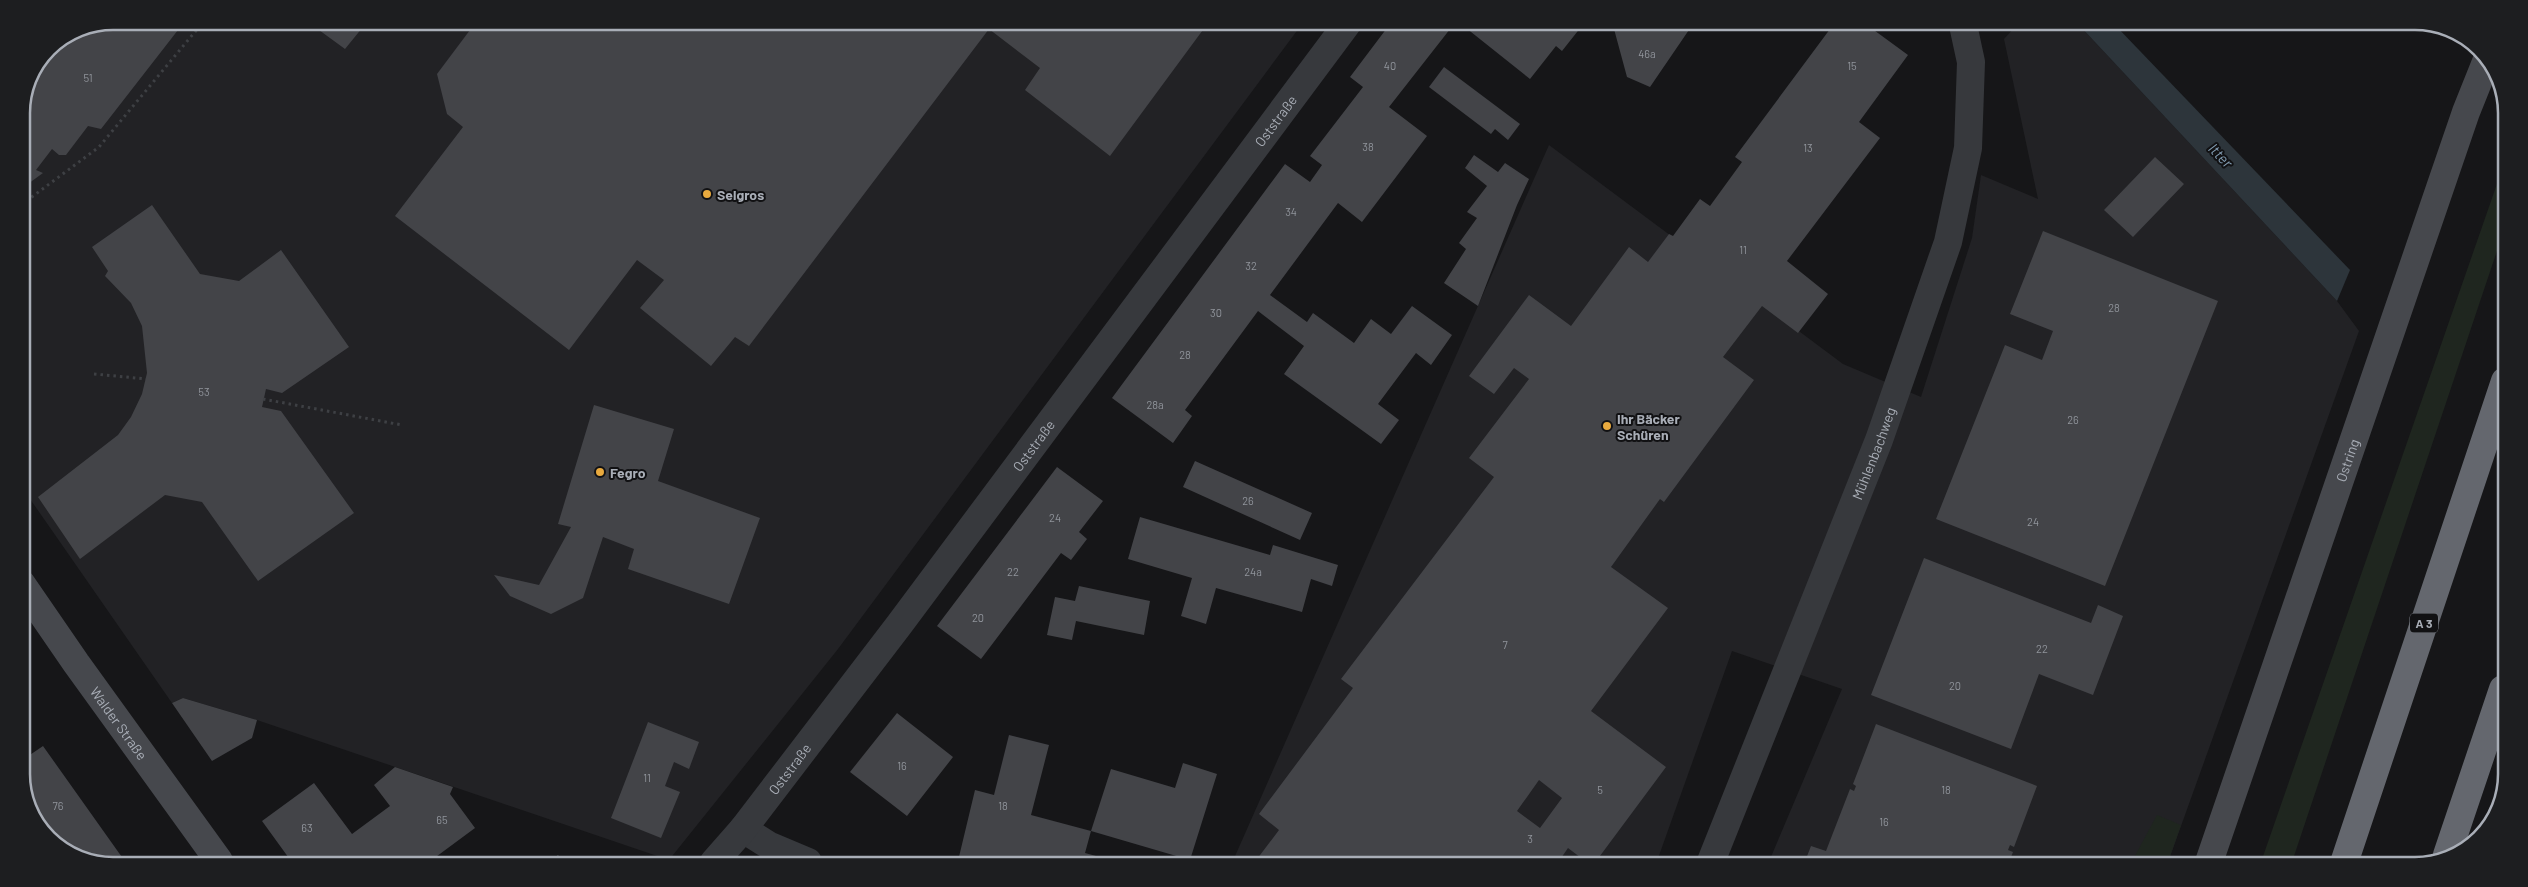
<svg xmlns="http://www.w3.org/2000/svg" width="2528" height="887" viewBox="0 0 2528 887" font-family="Barlow,sans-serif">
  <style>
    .built { fill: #222225 }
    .green { fill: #1f261f }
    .water { fill: #2d353b }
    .building { fill: #434448; fill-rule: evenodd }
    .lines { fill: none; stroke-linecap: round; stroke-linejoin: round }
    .path { stroke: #3e4044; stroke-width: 3; stroke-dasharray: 2.5 4; stroke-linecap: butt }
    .street { stroke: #37393d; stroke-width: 28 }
    .secondary { stroke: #46484d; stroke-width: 28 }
    .highway { stroke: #64676e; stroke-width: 28 }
    .poi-dot { fill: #e9aa3e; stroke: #111113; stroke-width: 2 }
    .labels { text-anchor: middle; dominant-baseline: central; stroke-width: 4; stroke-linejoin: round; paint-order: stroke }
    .number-label { font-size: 11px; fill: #90949b }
    .shield { fill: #111113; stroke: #7b7f86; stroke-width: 1 }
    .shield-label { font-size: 12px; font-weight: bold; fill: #a9aeb7 }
    .street-label { font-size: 14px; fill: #a9aeb7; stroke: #111113 }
    .poi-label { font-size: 14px; font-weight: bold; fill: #a9aeb7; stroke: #111113; text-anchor: start }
    .water-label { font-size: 15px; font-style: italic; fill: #829cb1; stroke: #111113 }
    .rim { fill: none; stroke: #a9aeb7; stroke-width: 2.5 }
  </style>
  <rect width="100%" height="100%" fill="#161618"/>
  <!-- built -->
  <path class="built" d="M 113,21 L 1302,24 L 838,649 L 669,860 L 257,720 L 183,698 L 172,703 L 21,486 L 21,107 L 48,48 L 78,28 Z
    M 2017,25 L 2079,25 L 2337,301 L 2359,331 L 2167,865 L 1768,864 L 1842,689 L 1732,651 L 1656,864 L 1232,863 L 1549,145 L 1843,364 L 1921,397 L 1972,238 L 1981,175 L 2038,199 L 2004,39 Z"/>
  <!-- green -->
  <path class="green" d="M 2506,158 L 2506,224 L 2291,865 L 2260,865 Z
    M 2157,815 L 2181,825 L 2167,865 L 2130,865 Z"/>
  <!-- water -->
  <path class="water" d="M 2079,25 L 2115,25 L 2350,270 L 2337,301 Z"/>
  <!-- building -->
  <path class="building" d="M 113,21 L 185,21 L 101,129 L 88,126 L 66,155 L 59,155 L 52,149 L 36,170 L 43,173 L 21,189 L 21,107 L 48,48 L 78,28 Z
    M 308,22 L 367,22 L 345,49 Z
    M 476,22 L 1015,23 L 1208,23 L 1110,156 L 1025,90 L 1040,68 L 989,29 L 749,346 L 735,337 L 711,366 L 640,308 L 664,280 L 637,260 L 569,350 L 395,216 L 463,127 L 447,114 L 437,74 Z
    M 1390,24 L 1454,24 L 1389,107 L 1427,136 L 1362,222 L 1338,203 L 1270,295 L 1307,322 L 1313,313 L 1354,343 L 1371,319 L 1391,334 L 1412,306 L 1452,335 L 1431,365 L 1416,353 L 1378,404 L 1399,420 L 1381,444 L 1284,374 L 1304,346 L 1258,311 L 1185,410 L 1192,416 L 1173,443 L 1112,398 L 1285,164 L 1310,182 L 1322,165 L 1310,156 L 1363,87 L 1350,77 Z
    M 1461,24 L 1578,24 L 1581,27 L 1562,51 L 1556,46 L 1530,79 Z
    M 1608,24 L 1693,24 L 1650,87 L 1627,77 L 1614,29 Z
    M 1833,25 L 1867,25 L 1908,55 L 1859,122 L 1880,138 L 1787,261 L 1828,294 L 1798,333 L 1762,306 L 1723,357 L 1754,380 L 1664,502 L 1660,499 L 1611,567 L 1668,608 L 1591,711 L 1666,767 L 1594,864 L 1589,864 L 1568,848 L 1557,864 L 1538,862 L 1536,864 L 1254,863 L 1279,830 L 1259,814 L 1353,688 L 1341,679 L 1494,477 L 1469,458 L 1529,379 L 1514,368 L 1494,394 L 1469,376 L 1529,295 L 1571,326 L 1629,247 L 1648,262 L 1669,234 L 1673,236 L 1700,199 L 1710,206 L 1742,162 L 1735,157 ZM 1539,780 L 1562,798 L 1540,828 L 1517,811 Z
    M 1444,67 L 1520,124 L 1508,140 L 1495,129 L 1491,134 L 1429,87 Z
    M 1474,155 L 1498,172 L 1505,163 L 1529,179 L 1517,205 L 1478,306 L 1444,283 L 1466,249 L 1459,243 L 1477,218 L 1467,212 L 1487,186 L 1465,168 Z
    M 2155,157 L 2184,184 L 2133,237 L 2104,210 Z
    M 152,205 L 200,274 L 239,281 L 281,250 L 349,347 L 282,393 L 266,389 L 262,407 L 281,411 L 354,513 L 258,581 L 202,502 L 165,495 L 80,559 L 38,497 L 118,435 L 131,417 L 142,394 L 147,373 L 142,326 L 131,303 L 105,276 L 108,271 L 92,247 Z
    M 2043,231 L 2218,301 L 2105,586 L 1936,519 L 2005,345 L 2042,360 L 2053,331 L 2010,314 Z
    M 594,405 L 674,429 L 658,481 L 760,518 L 729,604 L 628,569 L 634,549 L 603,537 L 583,598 L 551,614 L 510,596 L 494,575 L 539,585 L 571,527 L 558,524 Z
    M 1195,461 L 1312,513 L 1300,540 L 1183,487 Z
    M 1057,467 L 1103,501 L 1079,532 L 1087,539 L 1071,560 L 1061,553 L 981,659 L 937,626 Z
    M 1140,517 L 1270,555 L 1273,545 L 1338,565 L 1332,586 L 1311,579 L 1302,612 L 1216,588 L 1206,624 L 1181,616 L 1192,578 L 1128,559 Z
    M 1924,558 L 2091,623 L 2098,605 L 2123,616 L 2093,695 L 2039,674 L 2011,749 L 1871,695 Z
    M 1079,586 L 1150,601 L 1144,635 L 1076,621 L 1072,640 L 1047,635 L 1055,597 L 1075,601 Z
    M 183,698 L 257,720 L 252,738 L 212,761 L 172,703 Z
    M 897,713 L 953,757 L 907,816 L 850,772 Z
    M 648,722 L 699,742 L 689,769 L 674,762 L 665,786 L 680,792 L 661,838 L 611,818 Z
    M 1876,724 L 2037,786 L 2014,847 L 2010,845 L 2008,850 L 2013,852 L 2008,865 L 1804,864 L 1811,846 L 1826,851 L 1850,789 L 1854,791 L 1856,786 L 1853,784 Z
    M 1009,735 L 1049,745 L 1031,815 L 1091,831 L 1085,853 L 1107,859 L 1106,863 L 966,863 L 958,861 L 975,790 L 994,795 Z
    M 43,746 L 119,853 L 125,861 L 84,861 L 40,830 L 21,781 L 21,761 Z
    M 1183,763 L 1217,774 L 1190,860 L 1091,831 L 1111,769 L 1175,788 Z
    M 395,767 L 453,787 L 450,794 L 475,828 L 429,862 L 291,861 L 262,821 L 314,783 L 352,834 L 390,806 L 374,785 Z
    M 558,855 L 564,862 L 549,862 Z"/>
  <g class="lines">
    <!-- path -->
    <path class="path" d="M 21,205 L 99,147 L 204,21
      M 94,374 L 146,379
      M 263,399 L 402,425"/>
    <!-- street -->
    <g class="street">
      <path d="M 743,829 L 770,846 L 808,862"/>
      <path id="s1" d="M 714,862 L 743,829 L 899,625 L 1347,24"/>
      <path id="s2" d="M 1710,864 L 1879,440 L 1948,242 L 1968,148 L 1971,62 L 1963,25"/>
    </g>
    <!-- secondary -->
    <g class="secondary">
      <path id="s3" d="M 21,583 L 76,663 L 219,861"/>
      <path id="s4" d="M 2208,865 L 2466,112 L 2488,57"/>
    </g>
    <!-- highway -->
    <path class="highway" d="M 2447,855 L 2503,689
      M 2343,866 L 2505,381"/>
  </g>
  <!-- markers -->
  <g class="poi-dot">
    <circle cx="707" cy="194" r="5"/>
    <circle cx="1607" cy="426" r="5"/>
    <circle cx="600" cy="472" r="5"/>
  </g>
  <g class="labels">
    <!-- number labels -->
    <g class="number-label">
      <text x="1647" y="53">46a</text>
      <text x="1390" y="65">40</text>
      <text x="1852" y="65">15</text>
      <text x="88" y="77">51</text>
      <text x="1368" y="146">38</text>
      <text x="1808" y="147">13</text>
      <text x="1291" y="211">34</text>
      <text x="1743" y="249">11</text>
      <text x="1251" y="265">32</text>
      <text x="2114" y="307">28</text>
      <text x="1216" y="312">30</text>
      <text x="1185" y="354">28</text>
      <text x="204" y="391">53</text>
      <text x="1155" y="404">28a</text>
      <text x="2073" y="419">26</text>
      <text x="1248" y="500">26</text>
      <text x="1055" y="517">24</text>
      <text x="2033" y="521">24</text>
      <text x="1013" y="571">22</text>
      <text x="1253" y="571">24a</text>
      <text x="978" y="617">20</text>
      <text x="1505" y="644">7</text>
      <text x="2042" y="648">22</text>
      <text x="1955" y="685">20</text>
      <text x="902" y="765">16</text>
      <text x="647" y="777">11</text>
      <text x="1600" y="789">5</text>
      <text x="1946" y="789">18</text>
      <text x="58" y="805">76</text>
      <text x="1003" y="805">18</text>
      <text x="442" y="819">65</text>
      <text x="1884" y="821">16</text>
      <text x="307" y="827">63</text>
      <text x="1530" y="838">3</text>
    </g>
    <!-- shield labels -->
    <rect class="shield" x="2410" y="613.5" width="28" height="19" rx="4"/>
    <g class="shield-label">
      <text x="2424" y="623">A 3</text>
    </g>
    <!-- street labels -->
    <g class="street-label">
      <text stroke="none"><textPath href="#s1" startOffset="930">Oststraße</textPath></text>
      <text stroke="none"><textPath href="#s1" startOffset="525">Oststraße</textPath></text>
      <text stroke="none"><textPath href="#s2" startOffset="442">Mühlenbachweg</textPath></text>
      <text stroke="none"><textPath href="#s4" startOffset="428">Ostring</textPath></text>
      <text stroke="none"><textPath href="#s3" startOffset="171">Walder Straße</textPath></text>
      <text stroke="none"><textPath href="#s1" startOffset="120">Oststraße</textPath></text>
    </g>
    <!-- poi labels -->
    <g class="poi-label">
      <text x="717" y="194">Selgros</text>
      <text x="1617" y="418">Ihr Bäcker<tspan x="1617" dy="16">Schüren</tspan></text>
      <text x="610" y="472">Fegro</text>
    </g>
    <!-- water labels -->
    <g class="water-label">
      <text transform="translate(2221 155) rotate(46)">Itter</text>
    </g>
  </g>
  <!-- crop -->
  <path d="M0 0H2528V887H0ZM113 30H2415A83 83 0 0 1 2498 113V774A83 83 0 0 1 2415 857H113A83 83 0 0 1 30 774V113A83 83 0 0 1 113 30Z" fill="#1d1e20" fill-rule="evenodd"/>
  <path class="rim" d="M113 30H2415A83 83 0 0 1 2498 113V774A83 83 0 0 1 2415 857H113A83 83 0 0 1 30 774V113A83 83 0 0 1 113 30Z"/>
</svg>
